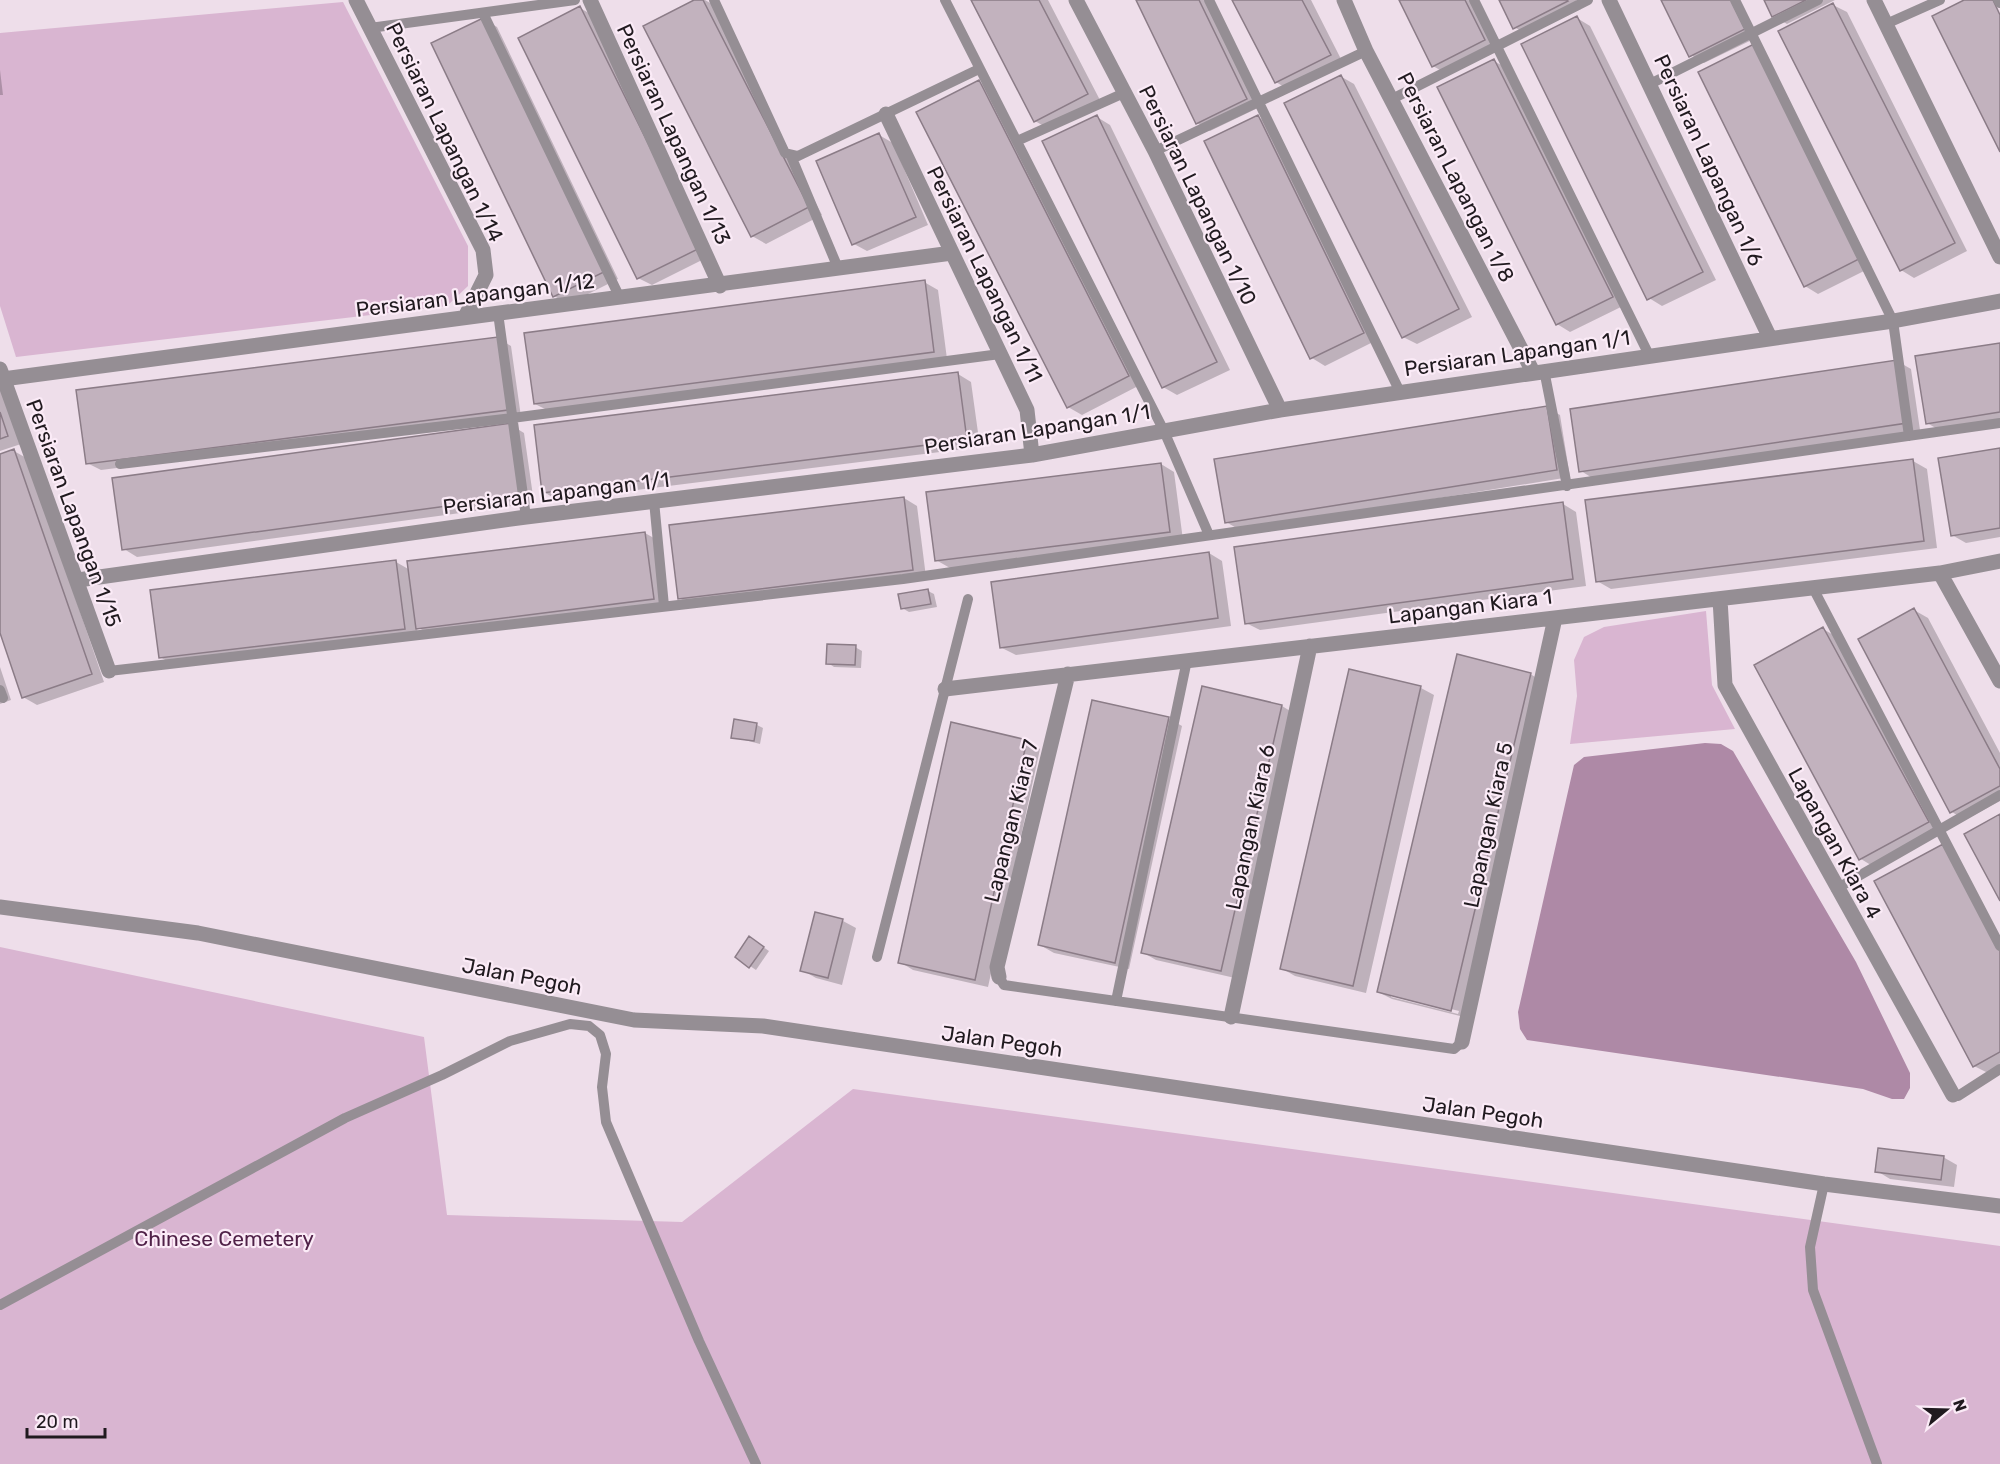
<svg xmlns="http://www.w3.org/2000/svg" width="2000" height="1464" viewBox="0 0 2000 1464" font-family="Rubik,sans-serif">
  <style>
    .green { fill: #d9b5d1 }
    .water { fill: #ae89a6 }
    .shadow { fill: #0003; fill-rule: evenodd }
    .building { fill: #c2b2be; stroke: #8b7c87; stroke-width: 1.5 }
    .lines { fill: none; stroke-linecap: round; stroke-linejoin: round }
    .service { stroke: #958e94; stroke-width: 10 }
    .minor { stroke: #958e94; stroke-width: 15 }
    .labels { text-anchor: middle; dominant-baseline: central; stroke-width: 4.5; stroke-linejoin: round; paint-order: stroke }
    .street-label { font-size: 21px; fill: #201a1f; stroke: #fbebf7 }
    .park-label { font-size: 21px; fill: #502148; stroke: #fbebf7 }
  </style>
  <rect width="100%" height="100%" fill="#eedeea"/>
  <!-- green -->
  <path class="green" d="M 343,2 L 468,246 L 468,286 L 447,306 L 16,357 L 0,306 L 0,33 Z
    M 1706,611 L 1712,685 L 1735,729 L 1570,744 L 1577,696 L 1574,660 L 1584,637 L 1604,627 Z
    M 0,947 L 424,1037 L 447,1215 L 682,1222 L 853,1089 L 2000,1246 L 2000,1464 L 0,1464 Z"/>
  <!-- water -->
  <path class="water" d="M 1705,743 L 1721,744 L 1733,751 L 1856,962 L 1910,1073 L 1910,1088 L 1904,1099 L 1892,1099 L 1863,1089 L 1527,1040 L 1520,1029 L 1518,1012 L 1574,765 L 1584,757 Z"/>
  <!-- shadow -->
  <path class="shadow" d="M 697,0 L 705,0 L 715,6 L 822,215 L 766,244 L 752,236 Z
    M 972,0 L 1048,0 L 1101,102 L 1049,129 L 1035,121 Z
    M 1137,0 L 1208,0 L 1260,107 L 1210,131 L 1197,123 Z
    M 1234,0 L 1311,0 L 1343,63 L 1289,90 L 1276,82 Z
    M 1400,0 L 1474,0 L 1498,48 L 1447,74 L 1433,66 Z
    M 1500,0 L 1576,0 L 1581,9 L 1528,35 L 1514,27 Z
    M 1663,0 L 1739,0 L 1758,37 L 1704,63 L 1691,55 Z
    M 1765,0 L 1835,0 L 1787,24 L 1773,16 Z
    M 1833,5 L 1847,12 L 1967,251 L 1914,278 L 1901,270 Z
    M 580,8 L 594,16 L 712,255 L 652,285 L 638,278 Z
    M 1577,18 L 1590,26 L 1716,280 L 1662,306 L 1649,298 Z
    M 483,19 L 497,27 L 618,279 L 568,304 L 554,296 Z
    M 1494,61 L 1508,69 L 1625,305 L 1570,332 L 1557,324 Z
    M 0,70 L 3,95 L 0,95 Z
    M 1700,72 L 1872,267 L 1818,294 L 1805,286 Z
    M 1340,76 L 1354,84 L 1472,317 L 1417,344 L 1403,337 Z
    M 979,82 L 992,90 L 1142,384 L 1082,415 L 1068,407 Z
    M 1097,117 L 1110,125 L 1230,370 L 1177,395 L 1163,387 Z
    M 1258,117 L 1271,125 L 1377,340 L 1325,366 L 1312,358 Z
    M 879,135 L 893,143 L 928,225 L 867,251 L 854,244 Z
    M 924,282 L 938,290 L 947,359 L 549,411 L 535,404 Z
    M 498,338 L 511,346 L 521,417 L 101,470 L 87,463 Z
    M 2000,345 L 2000,421 L 1941,431 L 1927,423 Z
    M 1897,361 L 1911,369 L 1920,430 L 1594,479 L 1581,471 Z
    M 958,374 L 971,382 L 980,447 L 557,500 L 544,492 Z
    M 0,382 L 21,444 L 0,451 Z
    M 1546,407 L 1560,415 L 1570,477 L 1240,530 L 1226,522 Z
    M 511,425 L 524,433 L 534,503 L 137,557 L 124,549 Z
    M 2000,449 L 2000,537 L 1966,543 L 1952,535 Z
    M 14,451 L 28,459 L 104,682 L 37,705 L 23,697 L 0,629 L 0,455 Z
    M 1913,461 L 1927,469 L 1937,548 L 1611,589 L 1597,581 Z
    M 1161,464 L 1174,472 L 1183,540 L 950,568 L 936,560 Z
    M 904,498 L 917,506 L 926,577 L 693,606 L 679,598 Z
    M 1563,504 L 1576,512 L 1586,586 L 1260,630 L 1246,623 Z
    M 645,533 L 659,541 L 667,606 L 431,635 L 417,627 L 418,636 L 174,665 L 160,657 L 396,562 L 410,570 Z
    M 1209,553 L 1222,561 L 1231,626 L 1016,655 L 1002,648 Z
    M 928,591 L 934,594 L 937,607 L 909,612 L 902,608 Z
    M 1914,610 L 1928,618 L 2000,753 L 2000,801 L 1965,820 L 1952,812 Z
    M 1823,629 L 1837,637 L 1942,830 L 1874,867 L 1861,859 Z
    M 855,647 L 862,651 L 861,668 L 834,667 L 828,663 Z
    M 0,667 L 11,700 L 0,704 Z
    M 1350,671 L 1421,688 L 1434,695 L 1366,993 L 1295,976 L 1281,968 Z
    M 1530,674 L 1544,682 L 1464,1017 L 1392,999 L 1378,992 ZM 1391,994 L 1459,1011 L 1458,1014 L 1391,997 Z
    M 1282,706 L 1295,714 L 1235,978 L 1156,960 L 1142,952 Z
    M 1168,718 L 1182,726 L 1129,969 L 1054,953 L 1040,945 Z
    M 952,724 L 1027,741 L 1040,749 L 988,987 L 913,970 L 900,962 Z
    M 757,725 L 763,728 L 760,744 L 733,737 Z
    M 816,914 L 843,921 L 856,928 L 842,985 L 816,978 L 802,970 Z
    M 2000,935 L 2000,1067 L 1988,1073 L 1974,1066 Z
    M 756,942 L 769,951 L 756,970 L 750,966 Z
    M 1943,1157 L 1957,1165 L 1954,1187 L 1890,1179 L 1877,1171 Z"/>
  <!-- building -->
  <path class="building" d="M 694,0 L 703,0 L 809,207 L 751,237 L 643,26 Z
    M 971,0 L 1039,0 L 1088,94 L 1034,122 Z
    M 1136,0 L 1199,0 L 1247,99 L 1196,124 Z
    M 1232,0 L 1302,0 L 1331,55 L 1275,83 Z
    M 1399,0 L 1465,0 L 1485,40 L 1432,67 Z
    M 1499,0 L 1567,0 L 1568,1 L 1513,29 Z
    M 1661,0 L 1731,0 L 1745,29 L 1689,57 Z
    M 1764,0 L 1806,0 L 1772,17 Z
    M 1964,0 L 1993,0 L 2000,15 L 2000,152 L 1932,16 Z
    M 1833,3 L 1955,243 L 1900,271 L 1778,31 Z
    M 580,6 L 700,248 L 637,279 L 518,38 Z
    M 1577,16 L 1703,272 L 1647,300 L 1521,44 Z
    M 483,18 L 606,271 L 553,297 L 431,43 Z
    M 1754,44 L 1859,259 L 1804,287 L 1698,72 Z
    M 1494,59 L 1613,297 L 1556,325 L 1437,87 Z
    M 1341,75 L 1459,309 L 1402,338 L 1284,103 Z
    M 979,80 L 1129,376 L 1067,408 L 916,112 Z
    M 1097,115 L 1217,362 L 1162,388 L 1042,141 Z
    M 1258,115 L 1364,333 L 1310,359 L 1204,141 Z
    M 879,133 L 916,217 L 852,245 L 816,161 Z
    M 925,280 L 934,352 L 534,404 L 524,333 Z
    M 498,337 L 508,410 L 86,464 L 76,390 Z
    M 2000,343 L 2000,412 L 1926,424 L 1915,356 Z
    M 1897,360 L 1907,423 L 1579,472 L 1570,409 Z
    M 958,372 L 967,440 L 542,493 L 534,425 Z
    M 1547,406 L 1557,470 L 1225,523 L 1214,459 Z
    M 0,412 L 8,436 L 0,439 Z
    M 511,423 L 521,496 L 122,550 L 112,478 Z
    M 2000,448 L 2000,528 L 1951,536 L 1938,458 Z
    M 14,449 L 92,674 L 22,698 L 0,633 L 0,454 Z
    M 1913,459 L 1924,541 L 1596,582 L 1585,500 Z
    M 1161,463 L 1170,532 L 935,561 L 926,492 Z
    M 904,497 L 913,570 L 678,599 L 669,525 Z
    M 1563,502 L 1573,579 L 1245,624 L 1234,547 Z
    M 645,532 L 654,599 L 416,629 L 407,561 Z
    M 1209,552 L 1218,618 L 1000,648 L 991,582 Z
    M 396,560 L 405,629 L 159,658 L 150,590 Z
    M 928,589 L 931,604 L 901,609 L 898,594 Z
    M 1914,608 L 2000,769 L 2000,786 L 1950,813 L 1858,639 Z
    M 1823,627 L 1929,822 L 1859,860 L 1754,665 Z
    M 827,644 L 856,645 L 855,665 L 826,664 Z
    M 1457,654 L 1531,673 L 1451,1011 L 1377,992 Z
    M 1349,669 L 1421,686 L 1353,986 L 1280,969 Z
    M 1202,686 L 1282,705 L 1221,971 L 1141,953 Z
    M 1092,700 L 1169,717 L 1115,963 L 1038,945 Z
    M 734,719 L 757,723 L 754,741 L 731,738 Z
    M 951,722 L 1027,740 L 975,980 L 898,963 Z
    M 2000,814 L 2000,901 L 1964,834 Z
    M 1943,844 L 2000,951 L 2000,1052 L 1973,1067 L 1874,881 Z
    M 815,912 L 843,919 L 828,978 L 800,971 Z
    M 749,936 L 764,947 L 749,968 L 735,957 Z
    M 1878,1148 L 1944,1156 L 1941,1180 L 1875,1172 Z"/>
  <g class="lines">
    <!-- service -->
    <path class="service" d="M 714,0 L 785,153 L 798,156 L 979,69
      M 945,0 L 1164,431 L 1209,535
      M 1209,0 L 1400,392
      M 1474,0 L 1649,355
      M 1735,0 L 1893,321 L 1909,436
      M 1998,0 L 2000,3
      M 483,13 L 620,298
      M 1886,24 L 1940,0
      M 370,28 L 575,0
      M 1650,84 L 1818,0
      M 1392,99 L 1588,0
      M 1017,141 L 1124,93
      M 1155,151 L 1366,51
      M 791,156 L 838,268
      M 498,313 L 526,517
      M 1544,370 L 1567,486
      M 120,464 L 512,418 L 1000,354
      M 654,501 L 664,606
      M 1813,588 L 2000,946
      M 109,671 L 903,579 L 2000,423
      M 0,690 L 3,698
      M 1836,889 L 2000,795
      M 877,957 L 968,599
      M 999,977 L 1004,985 L 1454,1049 L 1462,1042
      M 1116,1001 L 1187,660
      M 1953,1095 L 1958,1096 L 2000,1069
      M 1824,1184 L 1810,1247 L 1813,1290 L 1877,1464
      M 0,1305 L 345,1118 L 442,1075 L 510,1041 L 570,1024 L 589,1026 L 600,1035 L 606,1054 L 602,1087 L 606,1122 L 699,1341 L 756,1464"/>
    <!-- minor -->
    <path class="minor" d="M 356,0 L 483,250 L 486,275 L 465,317
      M 590,0 L 720,286
      M 1076,0 L 1155,151 L 1280,410
      M 1344,0 L 1366,51 L 1533,372
      M 1609,0 L 1770,338
      M 1874,0 L 2000,257
      M 886,114 L 1027,410 L 1032,455
      M 0,369 L 109,671
      M 3,379 L 952,253
      M 1940,573 L 2000,681
      M 78,580 L 526,517 L 1032,455 L 1280,410 L 1893,321 L 2000,301
      M 1720,599 L 1725,685 L 1953,1095
      M 945,689 L 1940,573 L 2000,561
      M 0,907 L 198,933 L 634,1020 L 763,1026 L 1824,1184 L 2000,1206
      M 999,977 L 997,967 L 1068,674
      M 1231,1017 L 1310,646
      M 1462,1042 L 1555,618"/>
  </g>
  <g class="labels">
    <!-- street labels -->
    <g class="street-label">
      <text transform="translate(445 132) rotate(64)">Persiaran Lapangan 1/14</text>
      <text transform="translate(674 134) rotate(65)">Persiaran Lapangan 1/13</text>
      <text transform="translate(1709 160) rotate(65)">Persiaran Lapangan 1/6</text>
      <text transform="translate(1456 177) rotate(63)">Persiaran Lapangan 1/8</text>
      <text transform="translate(1198 195) rotate(64)">Persiaran Lapangan 1/10</text>
      <text transform="translate(985 274) rotate(64)">Persiaran Lapangan 1/11</text>
      <text transform="translate(475 295) rotate(-7)">Persiaran Lapangan 1/12</text>
      <text transform="translate(1517 353) rotate(-8)">Persiaran Lapangan 1/1</text>
      <text transform="translate(1037 429) rotate(-9)">Persiaran Lapangan 1/1</text>
      <text transform="translate(556 493) rotate(-7)">Persiaran Lapangan 1/1</text>
      <text transform="translate(74 513) rotate(70)">Persiaran Lapangan 1/15</text>
      <text transform="translate(1470 606) rotate(-7)">Lapangan Kiara 1</text>
      <text transform="translate(1011 821) rotate(-76)">Lapangan Kiara 7</text>
      <text transform="translate(1488 825) rotate(-78)">Lapangan Kiara 5</text>
      <text transform="translate(1250 827) rotate(-78)">Lapangan Kiara 6</text>
      <text transform="translate(1835 843) rotate(61)">Lapangan Kiara 4</text>
      <text transform="translate(522 976) rotate(11)">Jalan Pegoh</text>
      <text transform="translate(1002 1041) rotate(8)">Jalan Pegoh</text>
      <text transform="translate(1483 1112) rotate(8)">Jalan Pegoh</text>
    </g>
    <!-- park labels -->
    <g class="park-label">
      <text x="224" y="1238">Chinese Cemetery</text>
    </g>
  </g>
  <!-- north arrow -->
  <g transform="translate(1946 1410) rotate(71)" stroke="#fbebf7" stroke-width="4.5" paint-order="stroke">
  <path d="M0-4.5L10 22L0 15L-10 22Z" fill="#201a1f"/>
  <text y="-9" font-size="16" font-weight="bold" text-anchor="middle" fill="#201a1f">N</text>
  </g>
  <!-- scale -->
  <path d="M27 1428v9h78v-9" fill="none" stroke="#201a1f" stroke-width="3"/>
  <text x="36" y="1428" font-size="18" fill="#201a1f" stroke="#fbebf7" stroke-width="4.5" paint-order="stroke">20 m</text>
</svg>
